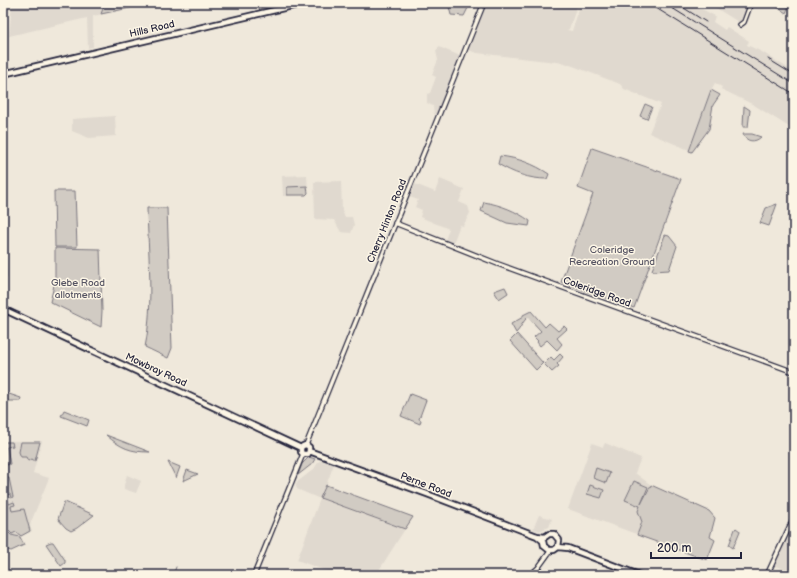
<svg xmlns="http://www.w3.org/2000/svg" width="797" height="578" viewBox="0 0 797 578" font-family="'Balsamiq Sans',sans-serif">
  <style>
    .built { fill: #e0d9cf }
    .green { fill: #d1cbc3; stroke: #7a767f }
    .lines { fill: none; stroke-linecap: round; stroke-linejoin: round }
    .stream { stroke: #716f79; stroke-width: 1 }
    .minor-casing { stroke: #22223b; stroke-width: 6 }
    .major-casing { stroke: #22223b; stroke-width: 8 }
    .minor { stroke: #fcf5e5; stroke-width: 3.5 }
    .major { stroke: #fcf5e5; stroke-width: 4.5 }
    .rail { stroke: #22223b; stroke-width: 1 }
    .labels { text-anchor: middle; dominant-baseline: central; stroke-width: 3; stroke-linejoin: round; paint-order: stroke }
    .street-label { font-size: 10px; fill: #22223b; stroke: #fcf5e5 }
    .park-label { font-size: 10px; fill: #575564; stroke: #fcf5e5 }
  </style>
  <rect width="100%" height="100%" fill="#efe8db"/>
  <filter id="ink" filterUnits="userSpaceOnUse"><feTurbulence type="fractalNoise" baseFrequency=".025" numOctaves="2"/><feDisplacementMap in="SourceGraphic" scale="8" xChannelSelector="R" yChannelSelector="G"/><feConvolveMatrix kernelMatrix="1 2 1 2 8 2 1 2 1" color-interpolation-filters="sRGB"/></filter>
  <g filter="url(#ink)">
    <!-- built -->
    <path class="built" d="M 12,3 L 153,3 L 93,16 L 93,47 L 88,48 L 87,18 L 9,36 Z
      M 487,3 L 578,3 L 569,29 L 567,30 L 572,31 L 581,3 L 608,3 L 612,6 L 614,3 L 687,3 L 692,6 L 694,3 L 700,8 L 715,16 L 713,22 L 725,30 L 727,27 L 749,41 L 747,45 L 762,52 L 794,72 L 794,130 L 754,105 L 721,89 L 722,87 L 715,83 L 711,90 L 689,150 L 649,133 L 661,104 L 624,89 L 620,84 L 565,63 L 477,53 L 468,50 Z
      M 708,3 L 748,3 L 740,23 Z
      M 439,47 L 465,58 L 442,114 L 434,114 L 433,106 L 427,103 L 427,94 L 430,93 L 436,77 L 432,75 L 438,60 L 436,51 Z
      M 115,116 L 116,136 L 89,138 L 72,131 L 72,119 Z
      M 307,175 L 308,193 L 306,195 L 283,196 L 282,176 Z
      M 440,179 L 464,189 L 459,202 L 468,206 L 470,213 L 463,226 L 460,225 L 453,243 L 445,240 L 449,229 L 420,217 L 422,210 L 415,207 L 418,200 L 410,197 L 415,184 L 435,192 Z
      M 341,181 L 342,211 L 345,217 L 352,217 L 354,225 L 351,233 L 341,232 L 334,220 L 315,219 L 314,182 Z
      M 3,441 L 42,441 L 33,473 L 49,478 L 31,522 L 30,527 L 32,531 L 20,537 L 11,535 L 3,527 Z
      M 592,443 L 603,447 L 605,443 L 641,458 L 635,473 L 651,485 L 709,511 L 715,518 L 710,537 L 715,540 L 707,560 L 568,509 Z
      M 319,461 L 322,461 L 334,464 L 321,499 L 405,529 L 376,575 L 337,575 L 297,560 L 320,499 L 297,489 L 296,486 L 296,483 L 314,469 Z
      M 127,475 L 141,481 L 136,493 L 124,489 L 124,485 Z
      M 539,515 L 552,519 L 549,527 L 539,531 L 533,529 Z
      M 785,539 L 794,543 L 794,575 L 792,575 L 793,572 L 773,565 Z"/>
    <!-- green -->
    <path class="green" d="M 105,3 L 153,3 L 101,14 Z
      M 448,3 L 452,3 L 468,8 L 464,16 L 451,15 Z
      M 782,3 L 790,3 L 786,13 L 777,7 Z
      M 711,90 L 720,95 L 713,105 L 709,129 L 692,152 L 689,151 Z
      M 645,104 L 652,107 L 647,119 L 640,116 Z
      M 744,106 L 750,110 L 748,127 L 743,127 Z
      M 743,134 L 752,134 L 761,137 C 755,143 746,142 743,134 Z
      M 592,148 L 681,179 L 634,308 L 561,282 L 593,194 L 578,188 Z
      M 500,156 C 518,158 534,164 549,174 L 547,179 C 529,179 513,173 498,164 Z
      M 307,186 L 308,193 L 306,195 L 287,195 L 287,187 Z
      M 54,191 L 75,191 L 77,247 L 55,247 Z
      M 484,202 C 501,205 516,211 530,221 L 529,226 L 507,223 L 481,211 Z
      M 777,204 L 769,226 L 760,223 L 766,208 Z
      M 147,208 L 167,208 L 172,348 L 168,358 L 145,347 C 154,304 148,252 147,208 Z
      M 665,235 L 669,236 L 677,246 L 669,270 L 654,271 L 652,270 Z
      M 3,240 L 5,240 L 6,276 L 5,279 L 3,279 Z
      M 55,248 L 100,249 L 102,311 L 101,327 L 50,302 L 55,281 Z
      M 505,287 L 508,293 L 499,299 L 494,291 Z
      M 531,311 L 545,327 L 549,323 L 558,331 L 564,326 L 567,329 L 557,338 L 562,344 L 557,350 L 547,340 L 540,346 L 537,342 L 538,341 L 534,337 L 541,331 L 528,317 C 522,322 521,328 516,333 L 511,324 L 523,317 L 523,315 Z
      M 517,334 L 543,363 L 536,370 L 510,341 Z
      M 560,354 L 563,357 L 557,364 L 559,366 L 552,372 L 544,364 L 551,357 L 554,360 Z
      M 3,392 L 21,398 L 20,401 L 3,401 Z
      M 410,394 L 426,400 L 419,419 L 421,420 L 420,424 L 401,416 Z
      M 64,410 L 89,420 L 87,426 L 61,416 Z
      M 106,435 L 150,452 C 130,452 121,448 106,435 Z
      M 3,442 L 12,442 L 13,446 L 7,447 L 10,464 L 3,466 Z
      M 21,442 L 40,442 L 35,461 L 32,459 L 28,461 L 26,457 L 21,457 L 19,452 Z
      M 309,457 L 315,459 L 312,464 L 298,475 L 302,464 Z
      M 168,462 L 180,467 L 176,478 Z
      M 596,468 L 610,473 L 606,483 L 593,478 Z
      M 187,470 L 198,474 L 183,481 Z
      M 3,475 L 6,478 L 9,478 L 13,497 L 11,498 L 10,494 L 6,495 L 9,504 L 14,502 L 15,505 L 11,506 L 12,511 L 24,509 L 30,531 L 21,536 L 16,532 L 12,534 L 3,525 Z
      M 634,481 L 648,487 L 641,504 L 651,485 L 709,511 L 715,518 L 710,537 L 715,540 L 707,560 L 637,535 L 642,522 L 638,511 L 640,506 L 625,500 Z
      M 326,485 L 413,517 L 405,529 L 320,498 Z
      M 590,485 L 604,490 L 601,498 L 587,494 Z
      M 64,502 L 65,502 L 94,515 L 77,528 L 71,531 L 66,528 L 58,519 Z
      M 3,527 L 11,535 L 20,537 L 24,545 L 11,551 L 3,548 Z
      M 736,528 L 740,531 L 733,548 L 729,545 L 735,529 Z
      M 51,542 L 53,542 L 65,560 L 65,563 L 61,566 L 46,544 Z"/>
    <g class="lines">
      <!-- stream -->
      <path class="stream" d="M 173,575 L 176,567"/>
      <!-- minor casing -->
      <g class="minor-casing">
        <path id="minor" d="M 740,25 L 744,22 L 751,3
          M 395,223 L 498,264 L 794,372
          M 306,445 L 484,3
          M 254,575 L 303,454
          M 530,575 L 538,568 L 551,550
          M 767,575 L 794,517"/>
      </g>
      <!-- major casing -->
      <g class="major-casing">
        <path id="major" d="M 3,74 L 305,3
          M 3,309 L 301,448
          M 301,448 L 301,452 L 303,454 L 308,454 L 309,451
          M 301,448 C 303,445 306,444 309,447 L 309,451
          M 309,451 L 427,494 L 537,536 L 545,537 L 549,534 L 554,534 L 559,540 L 558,547
          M 537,536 L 543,541 L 544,546 L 549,550 L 554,550 L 558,547 L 568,548 L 639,575"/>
      </g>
      <!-- minor -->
      <use href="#minor" class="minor"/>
      <!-- major -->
      <use href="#major" class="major"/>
      <!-- rail -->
      <path class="rail" d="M 648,3 L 794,94
        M 664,3 L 794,84
        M 676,3 L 706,22
        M 768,59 L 794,75"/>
    </g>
  </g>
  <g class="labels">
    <!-- street labels -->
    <g class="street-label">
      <text transform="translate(152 29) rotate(-13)">Hills Road</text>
      <text transform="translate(387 221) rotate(-68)">Cherry Hinton Road</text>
      <text transform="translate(597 292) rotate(20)">Coleridge Road</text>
      <text transform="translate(156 370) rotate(25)">Mowbray Road</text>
      <text transform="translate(426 485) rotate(21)">Perne Road</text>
    </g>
    <!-- park labels -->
    <g class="park-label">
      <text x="612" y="250">Coleridge<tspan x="612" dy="12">Recreation Ground</tspan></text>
      <text x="78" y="283">Glebe Road<tspan x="78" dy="12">allotments</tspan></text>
    </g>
  </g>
  <!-- margin -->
  <rect width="797" height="578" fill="none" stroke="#fcf5e5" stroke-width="16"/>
  <rect x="8" y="8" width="781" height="562" fill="none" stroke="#22223b" stroke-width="1.5" filter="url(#ink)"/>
  <!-- scale -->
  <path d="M651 552v6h90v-6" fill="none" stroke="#22223b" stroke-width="2"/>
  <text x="657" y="552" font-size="12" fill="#22223b" stroke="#fcf5e5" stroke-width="3" paint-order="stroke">200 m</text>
</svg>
